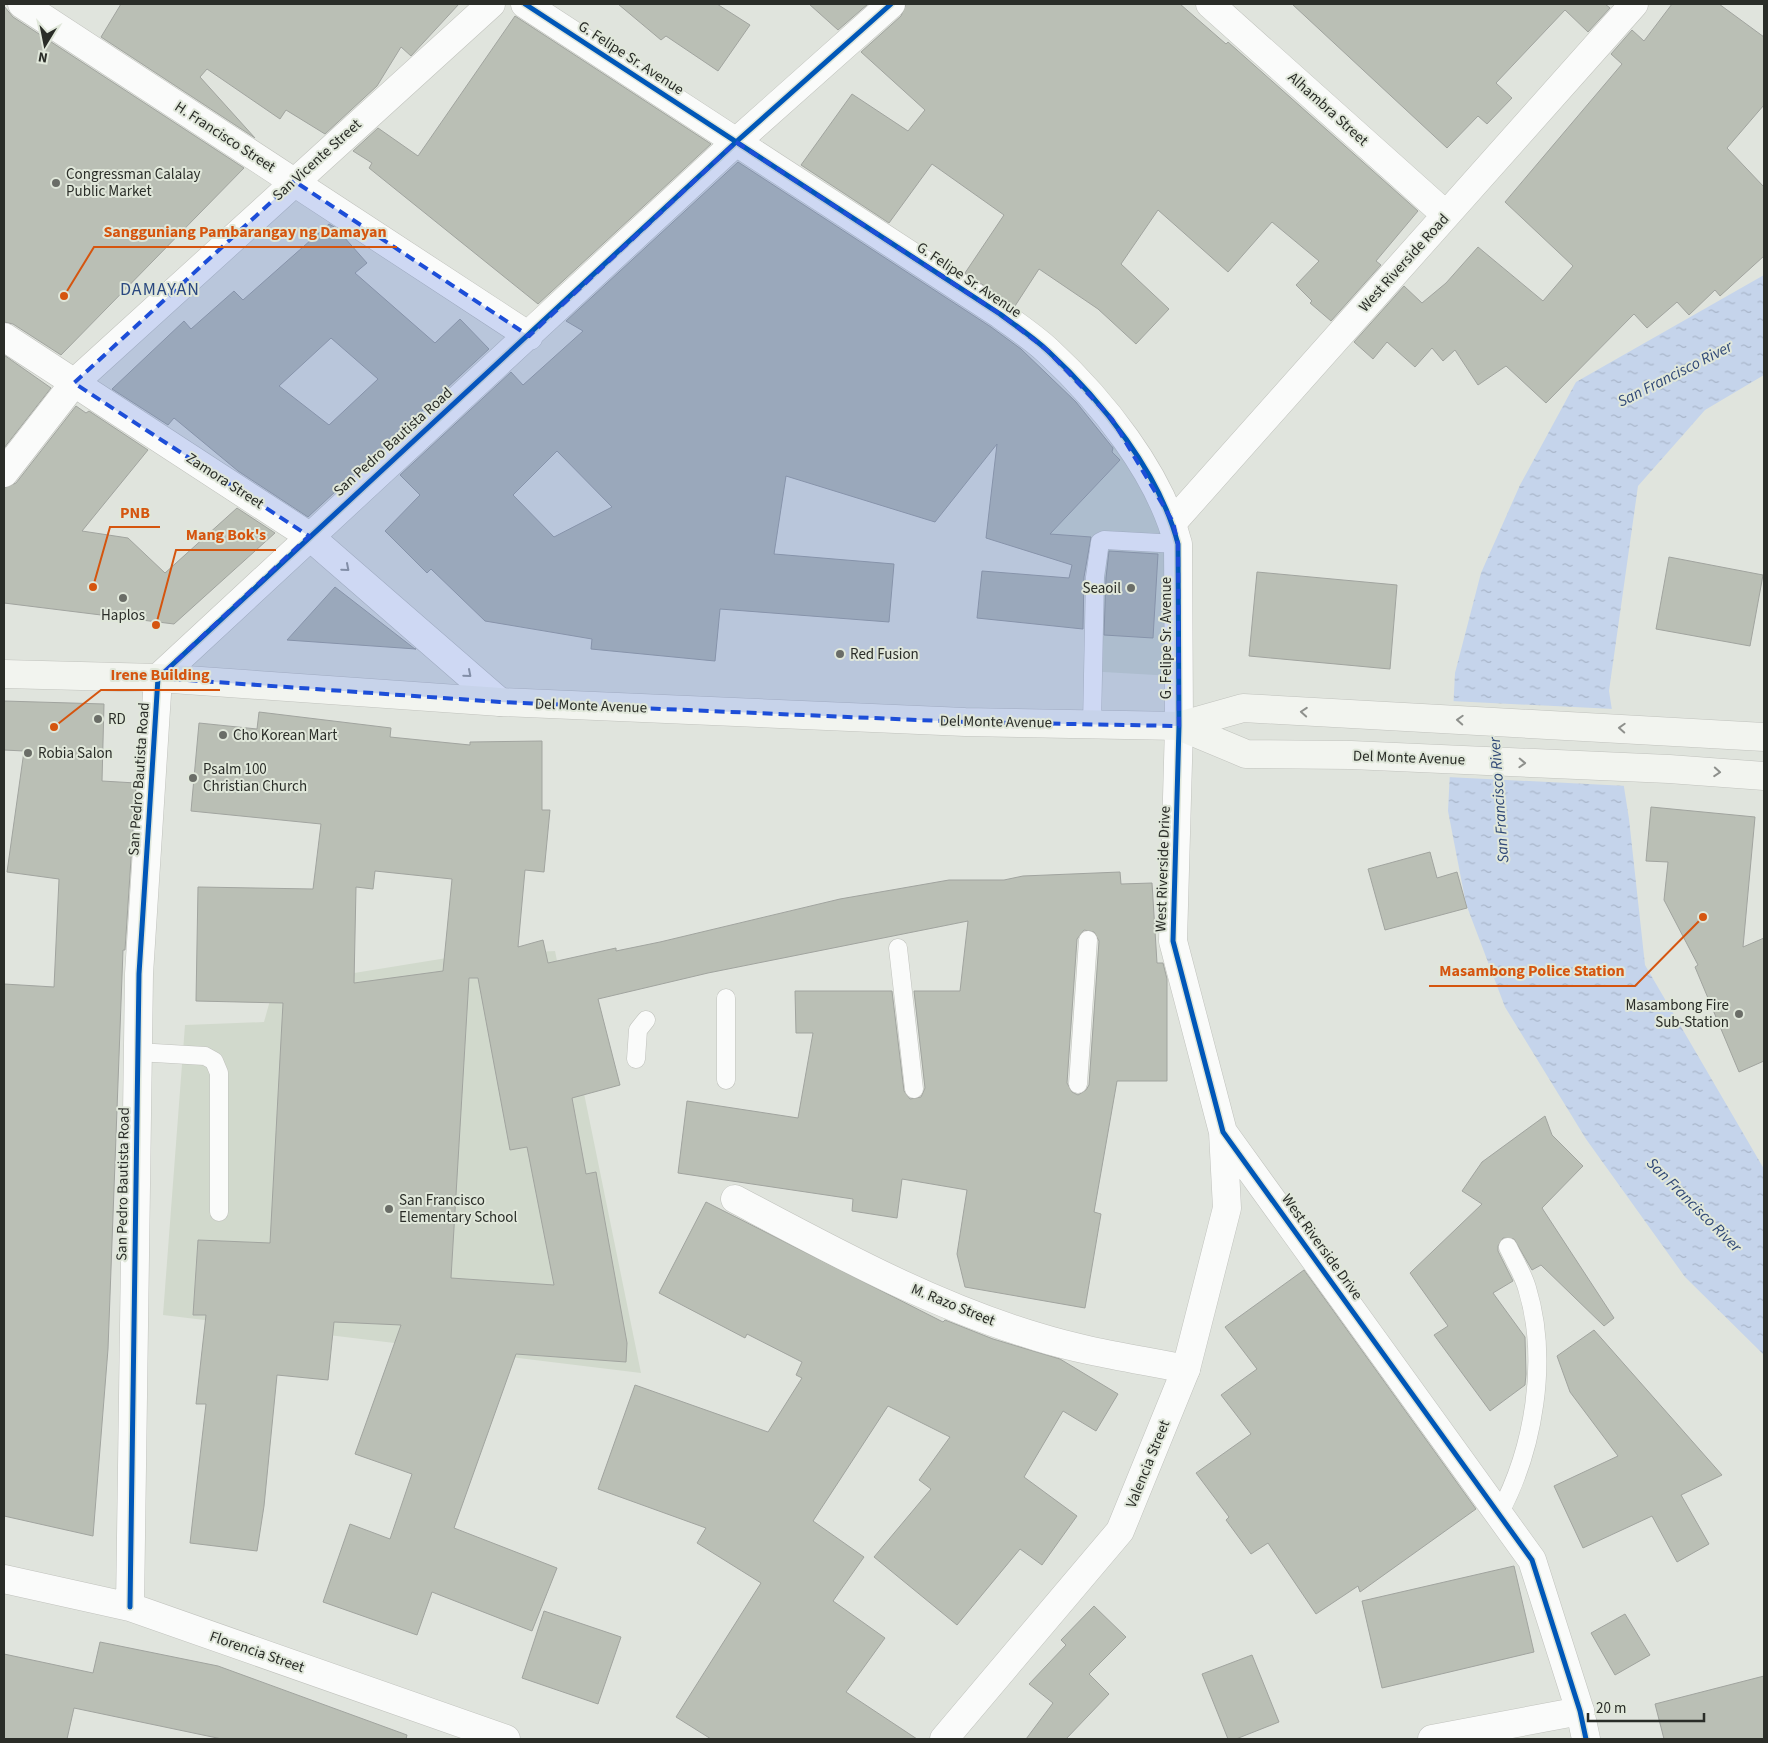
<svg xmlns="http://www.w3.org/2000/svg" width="1768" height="1743" viewBox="0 0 1768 1743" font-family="'Source Sans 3',sans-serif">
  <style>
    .built { fill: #d1d9cc }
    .water { fill: url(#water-ripples) }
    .pier { fill: #e0e4dd }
    .building { fill: #babfb5; stroke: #a1a49f; fill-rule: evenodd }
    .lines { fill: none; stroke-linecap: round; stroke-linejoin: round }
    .service-casing { stroke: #c0c2bd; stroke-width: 19 }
    .minor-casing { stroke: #c0c2bd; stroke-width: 29 }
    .tertiary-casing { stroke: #c0c2bd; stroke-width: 29 }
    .secondary-casing { stroke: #c0c2bd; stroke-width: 29 }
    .service { stroke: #fafbfa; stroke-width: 18 }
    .minor { stroke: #fafbfa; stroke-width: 28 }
    .tertiary { stroke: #fafbfa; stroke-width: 28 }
    .secondary { stroke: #f2f4ef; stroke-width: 28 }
    .cycleway-casing { stroke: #e0e7da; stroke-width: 8 }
    .cycleway { stroke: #0057b8; stroke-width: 5 }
    .oneway { stroke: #9c9e9c }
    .oneway2 { stroke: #8e908c }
    .marked { fill: #1d4ed8; fill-opacity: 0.2; stroke: #1d4ed8; stroke-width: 4; stroke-dasharray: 10 6; stroke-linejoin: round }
    .poi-dot { fill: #6a6d67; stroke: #e0e7da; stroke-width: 2 }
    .labels { text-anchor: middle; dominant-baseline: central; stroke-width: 4; stroke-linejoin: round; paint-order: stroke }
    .street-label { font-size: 15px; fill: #2a2d28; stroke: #e0e7da }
    .poi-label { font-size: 15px; fill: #2a2d28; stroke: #e0e7da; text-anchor: start }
    .water-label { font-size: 16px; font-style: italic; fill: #2f4876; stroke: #e0e7da }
    .quarter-label { font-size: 18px; letter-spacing: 1px; fill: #2a4880; stroke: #e0e7da }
    .leader { fill: none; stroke: #d5550f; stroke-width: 2 }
    .callout-dot { fill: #d5550f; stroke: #e0e7da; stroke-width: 2 }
    .callout-label { font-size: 16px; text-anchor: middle; font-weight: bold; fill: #d5550f; stroke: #e0e7da; stroke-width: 4; stroke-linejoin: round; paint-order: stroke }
  </style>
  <defs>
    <pattern id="water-ripples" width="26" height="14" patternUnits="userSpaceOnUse" patternTransform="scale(1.25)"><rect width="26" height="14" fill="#c5d4eb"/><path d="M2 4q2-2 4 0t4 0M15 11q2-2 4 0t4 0" fill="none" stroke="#a9b6ca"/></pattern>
  </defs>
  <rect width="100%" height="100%" fill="#e0e4dd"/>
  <!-- built -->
  <path class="built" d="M 1119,441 L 1175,550 L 1173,676 L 1086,671 L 1095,543 L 996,534 Z
    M 555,951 L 641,1373 L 163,1315 L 185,1025 L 264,1022 L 274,986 L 459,956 Z"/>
  <!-- water -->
  <path class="water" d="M 1764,275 L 1764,375 L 1705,410 L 1638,486 L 1609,691 L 1629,819 L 1645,965 L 1764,1169 L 1764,1355 L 1685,1277 L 1586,1139 L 1505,1007 L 1466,904 L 1448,811 L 1455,673 L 1481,573 L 1520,485 L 1576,382 Z"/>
  <!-- pier -->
  <path class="pier" d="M 1451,701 L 1614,709 L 1627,786 L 1447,777 Z"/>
  <!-- building -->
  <path class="building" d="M 121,4 L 459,4 L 411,56 L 401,47 L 377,86 L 325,134 L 286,110 L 280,119 L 207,69 L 200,77 L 255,138 L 101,37 Z
    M 618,4 L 717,4 L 750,25 L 718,71 L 666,36 L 661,40 Z
    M 809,4 L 868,4 L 838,30 Z
    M 906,4 L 1180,4 L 1226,44 L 1228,42 L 1418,211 L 1376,261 L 1381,265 L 1331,321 L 1310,303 L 1312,301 L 1296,285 L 1319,261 L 1272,222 L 1228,272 L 1158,210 L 1121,264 L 1169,309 L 1136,344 L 1098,309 L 1039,269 L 1015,306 L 965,273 L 1004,215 L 932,164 L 889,223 L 801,165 L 852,94 L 908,131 L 925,110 L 861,52 L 901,16 Z
    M 1292,4 L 1605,4 L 1610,8 L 1588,32 L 1565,10 L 1496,83 L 1512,98 L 1487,124 L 1478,116 L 1447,148 Z
    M 1672,4 L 1719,4 L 1764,37 L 1764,105 L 1727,148 L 1764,187 L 1764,256 L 1720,296 L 1715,290 L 1689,315 L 1677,302 L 1647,328 L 1634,314 L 1546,403 L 1506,366 L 1478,385 L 1455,350 L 1443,361 L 1432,348 L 1415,367 L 1387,342 L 1373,359 L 1354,342 L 1404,286 L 1422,303 L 1446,283 L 1478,247 L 1543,301 L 1573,266 L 1505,202 L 1622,64 L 1611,54 L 1632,30 L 1644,41 Z
    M 4,6 L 13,17 L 244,168 L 61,355 L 13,324 L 4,322 Z
    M 515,16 L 711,144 L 538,304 L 369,168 L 372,163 L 353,151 L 378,128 L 418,156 Z
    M 738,162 L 991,327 L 1021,349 L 1076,402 L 1113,448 L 1112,452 L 1120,460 L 1050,534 L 1091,537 L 1084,577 L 1083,629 L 977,618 L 982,571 L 1069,578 L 1072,565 L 986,538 L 997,444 L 935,522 L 786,476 L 774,554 L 894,564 L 889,622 L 720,609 L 715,661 L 591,649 L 592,639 L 485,621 L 431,569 L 427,573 L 385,531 L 420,495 L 400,475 L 511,372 L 523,385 L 583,331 L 566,321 ZM 557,451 L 612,507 L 554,537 L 513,495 Z
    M 329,224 L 336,228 L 367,263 L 355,273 L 435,343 L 460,319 L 489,349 L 308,517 L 238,471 L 174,418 L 168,425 L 112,389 L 184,321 L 191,329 L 234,291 L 243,300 ZM 331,338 L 378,379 L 329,425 L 279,386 Z
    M 4,355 L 51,388 L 4,448 Z
    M 76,406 L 86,413 L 89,411 L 148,450 L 82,531 L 128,538 L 165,573 L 237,508 L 275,533 L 174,624 L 4,603 L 4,488 L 16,483 Z
    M 1109,551 L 1158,554 L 1153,638 L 1104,635 L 1106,578 Z
    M 1669,557 L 1763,575 L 1750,646 L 1656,629 Z
    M 1257,572 L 1397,585 L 1390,669 L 1249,656 Z
    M 335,587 L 415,649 L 416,649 L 287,640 Z
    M 4,701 L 104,704 L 102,781 L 136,783 L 125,950 L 123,950 L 108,1349 L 93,1536 L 4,1516 L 4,984 L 54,987 L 59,879 L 7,872 L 24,751 L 4,750 Z
    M 259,712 L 391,728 L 390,737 L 470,745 L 470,742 L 542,741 L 542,810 L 550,810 L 544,872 L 525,870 L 518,947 L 543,940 L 548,963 L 616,948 L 616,951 L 660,942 L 840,899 L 949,880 L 1004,880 L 1023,876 L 1120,872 L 1121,884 L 1152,883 L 1157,963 L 1163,963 L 1167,979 L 1167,1081 L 1117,1081 L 1094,1212 L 1101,1214 L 1085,1308 L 965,1287 L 957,1254 L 967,1190 L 902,1179 L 897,1218 L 852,1211 L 853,1199 L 678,1173 L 687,1101 L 798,1118 L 813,1033 L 796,1033 L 795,991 L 892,991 L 904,1091 L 910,1099 L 921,1097 L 925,1088 L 914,991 L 960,991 L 968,921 L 708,973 L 598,999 L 620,1085 L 572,1098 L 586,1174 L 596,1172 L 627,1343 L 626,1362 L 516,1354 L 454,1528 L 557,1568 L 532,1631 L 432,1592 L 417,1635 L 323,1602 L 350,1524 L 390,1539 L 412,1474 L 355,1454 L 401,1325 L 334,1322 L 328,1380 L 277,1375 L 264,1506 L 257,1551 L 190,1543 L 206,1404 L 196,1404 L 206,1315 L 193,1315 L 198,1240 L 270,1243 L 283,1003 L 196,1001 L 198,887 L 313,889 L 321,824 L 191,811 L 199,723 L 257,729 ZM 375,871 L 452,879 L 443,971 L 354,983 L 356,887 L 373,889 ZM 1084,930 L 1094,932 L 1099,941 L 1089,1085 L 1086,1090 L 1078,1095 L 1072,1092 L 1067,1083 L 1077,939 ZM 469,978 L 478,978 L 510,1150 L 527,1147 L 554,1285 L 451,1278 Z
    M 1651,807 L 1755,817 L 1743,947 L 1764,938 L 1764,1061 L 1739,1072 L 1695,967 L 1698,965 L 1664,900 L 1668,862 L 1646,861 Z
    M 1430,852 L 1437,878 L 1457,872 L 1467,908 L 1385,930 L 1368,869 Z
    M 1545,1116 L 1552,1135 L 1583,1166 L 1542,1208 L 1614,1318 L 1604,1326 L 1541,1265 L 1532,1270 L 1514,1239 L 1503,1238 L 1498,1246 L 1498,1251 L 1513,1281 L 1493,1293 L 1525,1337 L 1526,1374 L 1525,1385 L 1490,1411 L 1434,1335 L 1448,1326 L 1410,1273 L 1482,1204 L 1462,1191 L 1482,1162 Z
    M 706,1202 L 943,1322 L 945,1320 L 993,1339 L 1060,1359 L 1118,1394 L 1096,1431 L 1063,1411 L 1024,1477 L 1077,1516 L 1042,1565 L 1020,1549 L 957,1625 L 874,1557 L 931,1489 L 919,1480 L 950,1437 L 888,1406 L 813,1521 L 864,1557 L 833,1601 L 885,1638 L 846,1692 L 917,1739 L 711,1739 L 676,1717 L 761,1583 L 697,1543 L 706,1528 L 598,1489 L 635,1385 L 768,1432 L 802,1378 L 796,1375 L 802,1362 L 747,1334 L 745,1338 L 659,1293 Z
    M 1304,1270 L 1476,1509 L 1360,1592 L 1358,1586 L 1316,1614 L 1268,1543 L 1251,1554 L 1226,1520 L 1229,1517 L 1196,1473 L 1251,1434 L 1221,1395 L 1257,1369 L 1225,1327 Z
    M 1594,1330 L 1722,1475 L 1681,1495 L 1709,1544 L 1677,1562 L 1652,1516 L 1583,1548 L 1554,1486 L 1618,1456 L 1570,1392 L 1557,1356 Z
    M 1514,1566 L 1534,1652 L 1382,1688 L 1362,1601 Z
    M 1094,1606 L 1126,1637 L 1089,1674 L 1109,1694 L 1066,1739 L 1026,1739 L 1053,1703 L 1029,1684 L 1066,1645 L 1061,1640 Z
    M 544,1611 L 621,1637 L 598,1704 L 522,1678 Z
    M 1625,1614 L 1650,1655 L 1615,1675 L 1591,1633 Z
    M 100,1642 L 218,1666 L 407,1735 L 406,1739 L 222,1739 L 74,1708 L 67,1739 L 4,1739 L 4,1654 L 93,1673 Z
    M 1252,1655 L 1279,1722 L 1236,1739 L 1228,1739 L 1202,1674 Z
    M 1764,1676 L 1764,1739 L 1664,1739 L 1655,1704 Z"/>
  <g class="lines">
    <!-- service casing -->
    <g class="service-casing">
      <path id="service" d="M 1092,724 L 1095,577 L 1100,542 L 1104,540 L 1178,544
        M 898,948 L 914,1089
        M 726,998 L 726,1080
        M 137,1052 L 205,1056 L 214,1061 L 219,1073 L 219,1212
        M 636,1059 L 638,1030 L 646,1020
        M 1078,1084 L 1088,940
        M 1499,1514 C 1534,1449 1549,1360 1527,1288 C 1523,1274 1514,1260 1508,1247"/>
    </g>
    <!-- minor casing -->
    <g class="minor-casing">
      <path id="minor" d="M 22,4 L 529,336
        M 1210,4 L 1446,215
        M 4,337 L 309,536 L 500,702
        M 4,473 L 74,383 L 491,4
        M 1173,522 L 1634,4
        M 735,1199 C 833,1251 931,1305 1038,1337 C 1086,1352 1137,1359 1186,1369
        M 4,1579 L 130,1607 L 506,1739
        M 130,1607 L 139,974 L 158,678 L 736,142 L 891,4
        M 1432,1739 L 1580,1711"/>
    </g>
    <!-- tertiary casing -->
    <g class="tertiary-casing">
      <path id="tertiary" d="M 525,4 L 1000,314 C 1016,326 1033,337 1048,351 C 1101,400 1160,473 1178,544 L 1179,726 L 1173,941 L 1223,1132 L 1532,1560 L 1580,1711 L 1586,1739
        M 944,1739 L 1120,1531 L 1186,1369 L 1227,1208 L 1223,1132"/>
    </g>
    <!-- secondary casing -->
    <g class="secondary-casing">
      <path id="secondary" d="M 4,674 L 158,678 L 500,702 L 965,722 L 1179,726 L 1243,708 L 1764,737
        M 1179,726 L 1246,754 L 1351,755 L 1669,769 L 1764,776"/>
    </g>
    <!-- service -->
    <use href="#service" class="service"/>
    <!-- minor -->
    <use href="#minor" class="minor"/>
    <!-- tertiary -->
    <use href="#tertiary" class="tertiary"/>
    <!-- secondary -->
    <use href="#secondary" class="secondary"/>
    <!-- cycleway casing -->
    <g class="cycleway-casing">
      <path id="cycleway" d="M 525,4 L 1000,314 C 1016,326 1033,337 1048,351 C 1101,400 1160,473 1178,544 L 1179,726 L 1173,941 L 1223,1132 L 1532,1560 L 1580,1711 L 1586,1739
        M 130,1607 L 139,974 L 158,678 L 736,142 L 891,4"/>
    </g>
    <!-- cycleway -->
    <use href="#cycleway" class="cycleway"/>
  </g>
  <!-- one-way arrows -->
  <defs><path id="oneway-chevron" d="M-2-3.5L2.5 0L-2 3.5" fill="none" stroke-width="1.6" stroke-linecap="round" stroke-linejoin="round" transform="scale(1.25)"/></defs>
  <g class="oneway">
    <use href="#oneway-chevron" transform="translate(346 568) rotate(41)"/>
    <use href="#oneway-chevron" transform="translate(468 674) rotate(41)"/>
  </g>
  <g class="oneway2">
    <use href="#oneway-chevron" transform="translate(1304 712) rotate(-176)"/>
    <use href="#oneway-chevron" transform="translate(1460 720) rotate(-177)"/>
    <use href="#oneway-chevron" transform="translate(1622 728) rotate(-177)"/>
    <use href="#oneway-chevron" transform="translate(1522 763) rotate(2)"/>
    <use href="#oneway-chevron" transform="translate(1717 772) rotate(4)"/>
  </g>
  <!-- marked area -->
  <path class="marked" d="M 736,142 L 1000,314 L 1047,350 L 1112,419 L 1173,522 L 1178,544 L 1179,726 L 965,722 L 500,702 L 158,678 L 309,536 L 74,383 L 294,181 L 529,336 Z"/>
  <!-- markers -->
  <g class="poi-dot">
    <circle cx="56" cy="183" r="5"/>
    <circle cx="1131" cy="588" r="5"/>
    <circle cx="123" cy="598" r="5"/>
    <circle cx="840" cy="654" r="5"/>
    <circle cx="98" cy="719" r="5"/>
    <circle cx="223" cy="735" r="5"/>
    <circle cx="28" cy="753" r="5"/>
    <circle cx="193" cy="778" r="5"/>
    <circle cx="1739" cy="1014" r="5"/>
    <circle cx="389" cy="1209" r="5"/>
  </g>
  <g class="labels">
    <!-- street labels -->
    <g class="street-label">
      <text transform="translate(631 58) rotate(33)">G. Felipe Sr. Avenue</text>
      <text transform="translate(1328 109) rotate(42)">Alhambra Street</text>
      <text transform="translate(225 137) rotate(33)">H. Francisco Street</text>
      <text transform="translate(317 160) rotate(-42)">San Vicente Street</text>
      <text transform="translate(1404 263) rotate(-48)">West Riverside Road</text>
      <text transform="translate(969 280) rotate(34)">G. Felipe Sr. Avenue</text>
      <text transform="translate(393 442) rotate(-42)">San Pedro Bautista Road</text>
      <text transform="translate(225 481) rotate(33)">Zamora Street</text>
      <text transform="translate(1166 638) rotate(-90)">G. Felipe Sr. Avenue</text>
      <text transform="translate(591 706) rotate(2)">Del Monte Avenue</text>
      <text transform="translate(996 722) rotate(1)">Del Monte Avenue</text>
      <text transform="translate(1409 758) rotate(2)">Del Monte Avenue</text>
      <text transform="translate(139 779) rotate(-86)">San Pedro Bautista Road</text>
      <text transform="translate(1163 869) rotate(-88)">West Riverside Drive</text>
      <text transform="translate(123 1184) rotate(-89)">San Pedro Bautista Road</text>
      <text transform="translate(1322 1247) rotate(54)">West Riverside Drive</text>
      <text transform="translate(953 1305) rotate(22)">M. Razo Street</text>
      <text transform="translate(1148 1464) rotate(-68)">Valencia Street</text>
      <text transform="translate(257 1652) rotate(19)">Florencia Street</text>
    </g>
    <!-- poi labels -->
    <g class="poi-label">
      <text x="66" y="174">Congressman Calalay<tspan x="66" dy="17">Public Market</tspan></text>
      <text x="1121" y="588" text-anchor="end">Seaoil</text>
      <text x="123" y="615" text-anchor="middle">Haplos</text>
      <text x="850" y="654">Red Fusion</text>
      <text x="108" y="719">RD</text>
      <text x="233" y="735">Cho Korean Mart</text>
      <text x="38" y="753">Robia Salon</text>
      <text x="203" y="769">Psalm 100<tspan x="203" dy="17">Christian Church</tspan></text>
      <text x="1729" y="1005" text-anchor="end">Masambong Fire<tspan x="1729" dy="17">Sub-Station</tspan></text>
      <text x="399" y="1200">San Francisco<tspan x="399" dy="17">Elementary School</tspan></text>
    </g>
    <!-- water labels -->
    <g class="water-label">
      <text transform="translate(1675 374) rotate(-27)">San Francisco River</text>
      <text transform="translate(1499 800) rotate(-94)">San Francisco River</text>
      <text transform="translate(1694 1205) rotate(45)">San Francisco River</text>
    </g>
    <!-- quarter labels -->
    <g class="quarter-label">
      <text x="160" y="289">DAMAYAN</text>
    </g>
  </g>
  <!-- callouts -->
  <path class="leader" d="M64 296L94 247H397M93 587L110 527H160M156 625L176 550H276M54 727L101 690H220M1703 917L1635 986H1429"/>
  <g class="callout-dot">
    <circle cx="64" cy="296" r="5"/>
    <circle cx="93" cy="587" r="5"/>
    <circle cx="156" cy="625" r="5"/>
    <circle cx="54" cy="727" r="5"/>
    <circle cx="1703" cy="917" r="5"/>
  </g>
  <g class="callout-label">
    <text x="245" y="237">Sangguniang Pambarangay ng Damayan</text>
    <text x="135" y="518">PNB</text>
    <text x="226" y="540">Mang Bok's</text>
    <text x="160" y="680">Irene Building</text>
    <text x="1532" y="976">Masambong Police Station</text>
  </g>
  <!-- border -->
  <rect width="1768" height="1743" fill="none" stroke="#2a2d28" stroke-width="10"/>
  <!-- north arrow -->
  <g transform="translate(45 45) rotate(190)" stroke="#e0e7da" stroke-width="4" paint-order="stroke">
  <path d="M0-4L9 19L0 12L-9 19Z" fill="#2a2d28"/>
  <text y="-8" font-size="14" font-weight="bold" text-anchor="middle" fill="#2a2d28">N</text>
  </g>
  <!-- scale -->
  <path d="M1588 1713v8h116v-8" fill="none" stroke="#2a2d28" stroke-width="2.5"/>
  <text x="1596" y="1713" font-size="15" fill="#2a2d28" stroke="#e0e7da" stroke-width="4" paint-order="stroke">20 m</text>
</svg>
